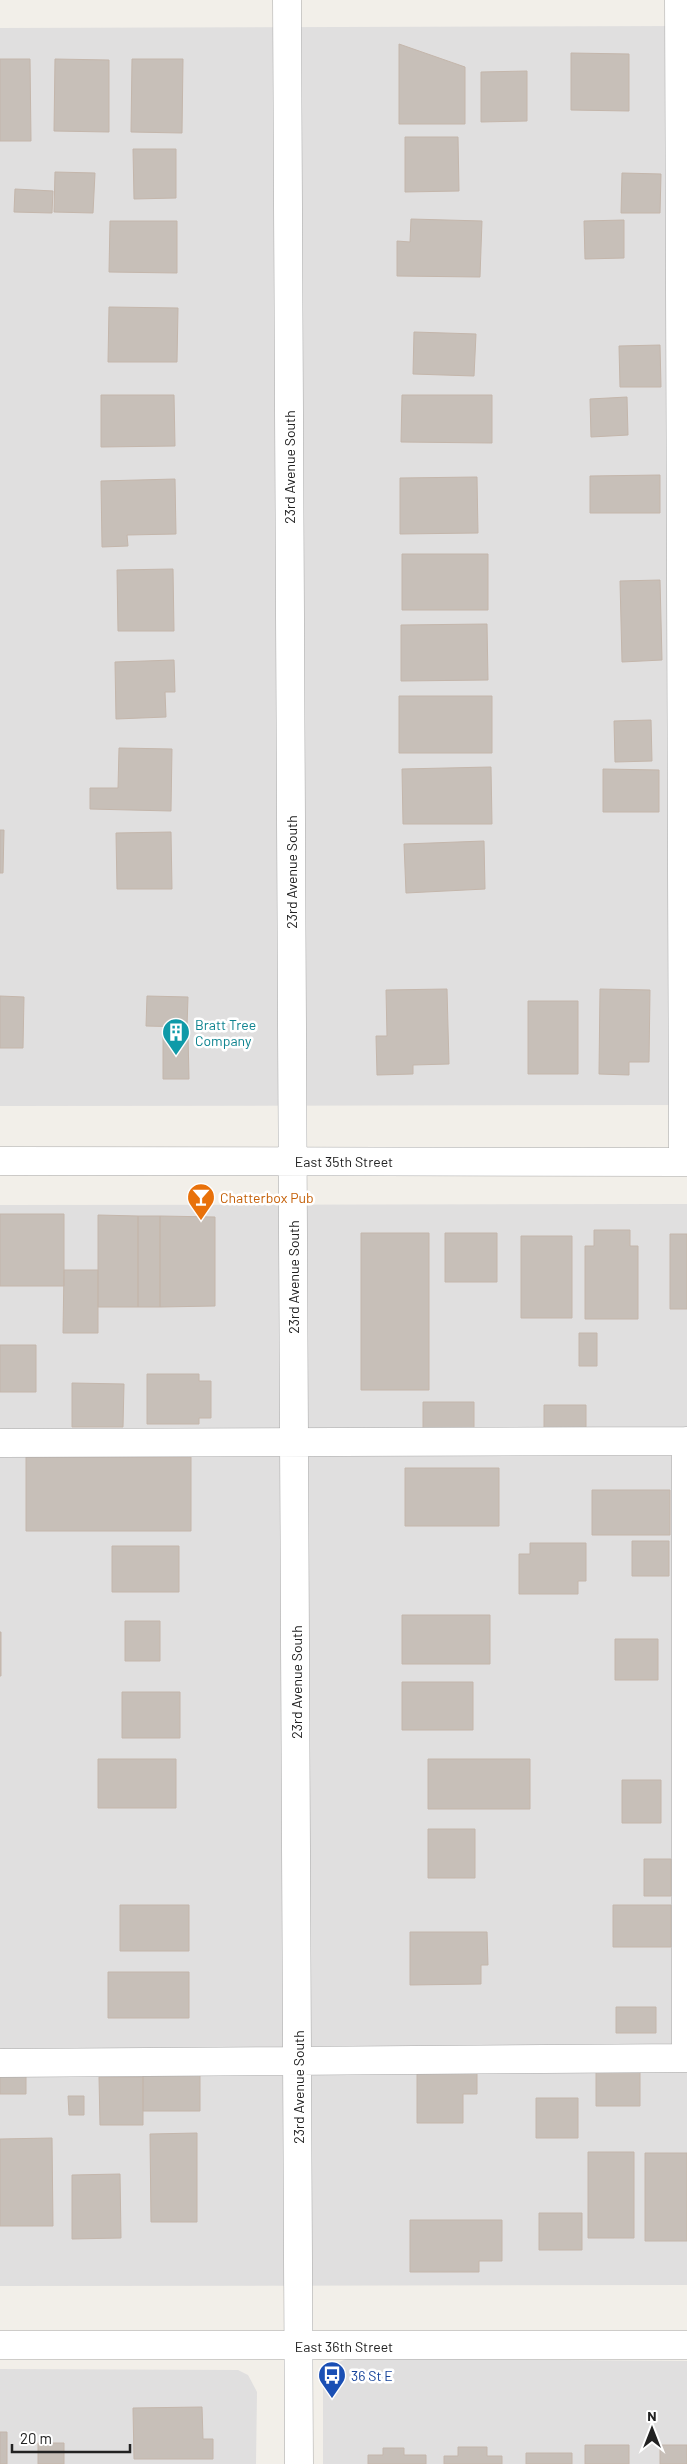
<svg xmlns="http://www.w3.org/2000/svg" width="687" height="2464" viewBox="0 0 687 2464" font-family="Barlow,sans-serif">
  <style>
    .residential { fill: #e0dfdf }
    .building { fill: #c7bfb8; stroke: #c4b6ab }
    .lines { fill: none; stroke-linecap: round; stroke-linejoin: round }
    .minor-casing { stroke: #a9a9a9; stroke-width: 29 }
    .minor { stroke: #fff; stroke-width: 28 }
    .labels { text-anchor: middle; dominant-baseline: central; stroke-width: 5; stroke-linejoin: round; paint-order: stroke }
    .street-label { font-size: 14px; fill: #222; stroke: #fff }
    .culture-label { font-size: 14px; fill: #0d838f; stroke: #fff; text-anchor: start }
    .food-label { font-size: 14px; fill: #c56008; stroke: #fff; text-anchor: start }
    .transit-label { font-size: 14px; fill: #164399; stroke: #fff; text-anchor: start }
  </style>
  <rect width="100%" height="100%" fill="#f2efe9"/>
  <!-- residential -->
  <path class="residential" d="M 687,26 L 687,1105 L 0,1106 L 0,28 Z
    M 687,1204 L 687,2285 L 0,2286 L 0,1205 Z
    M 348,2358 L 687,2361 L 687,2464 L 323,2464 L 323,2386 L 333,2365 Z
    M 0,2369 L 238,2370 L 248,2375 L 257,2392 L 256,2464 L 0,2464 Z"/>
  <!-- building -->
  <path class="building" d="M 399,44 L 465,67 L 465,124 L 399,124 Z
    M 571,53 L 629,54 L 629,111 L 571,110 Z
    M 0,59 L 30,59 L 31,141 L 0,141 Z
    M 55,59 L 109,60 L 109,132 L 54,131 Z
    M 132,59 L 183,59 L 182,133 L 131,132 Z
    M 527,71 L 527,121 L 481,122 L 481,72 Z
    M 405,137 L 458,137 L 459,191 L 405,192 Z
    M 133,149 L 176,149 L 176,198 L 134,199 Z
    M 55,172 L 95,173 L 93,213 L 54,212 Z
    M 622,173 L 661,174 L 660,213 L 621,213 Z
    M 15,189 L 53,191 L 52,213 L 14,212 Z
    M 411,219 L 482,221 L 480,277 L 397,276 L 397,241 L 410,242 Z
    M 624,220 L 624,258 L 585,259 L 584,221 Z
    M 110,221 L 177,221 L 177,273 L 109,272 Z
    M 109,307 L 178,308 L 177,362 L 108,362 Z
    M 414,332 L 476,334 L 474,376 L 413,374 Z
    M 660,345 L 661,387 L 620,387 L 619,346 Z
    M 101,395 L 174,395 L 175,446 L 101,447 Z
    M 402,395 L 492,395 L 492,443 L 401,442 Z
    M 627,397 L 628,435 L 591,437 L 590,399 Z
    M 660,475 L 660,513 L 590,513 L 590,476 Z
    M 477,477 L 478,533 L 400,534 L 400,478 Z
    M 175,479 L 176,534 L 127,535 L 128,546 L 102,547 L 101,481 Z
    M 402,554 L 488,554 L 488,610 L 402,610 Z
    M 173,569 L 174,631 L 118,631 L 117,570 Z
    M 660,580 L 662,660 L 622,662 L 620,581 Z
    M 487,624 L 488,680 L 401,681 L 401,625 Z
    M 174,660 L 175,692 L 165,692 L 166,717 L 116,719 L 115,662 Z
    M 399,696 L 492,696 L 492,753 L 399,753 Z
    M 651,720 L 652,761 L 615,762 L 614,721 Z
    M 119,748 L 172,749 L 171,811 L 90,809 L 90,788 L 118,788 Z
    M 491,767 L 492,824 L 403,824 L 402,769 Z
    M 603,769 L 659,770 L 659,812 L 603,812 Z
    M 0,830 L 4,830 L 3,873 L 0,873 Z
    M 171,832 L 172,889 L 117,889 L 116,833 Z
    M 484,841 L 485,889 L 406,893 L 404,844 Z
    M 447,989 L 449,1064 L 413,1065 L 413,1074 L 377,1075 L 376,1036 L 387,1036 L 386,990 Z
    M 600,989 L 650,990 L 649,1062 L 629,1062 L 629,1075 L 599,1074 Z
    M 0,996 L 24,997 L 23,1048 L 0,1048 Z
    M 147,996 L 188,997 L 187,1027 L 146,1026 Z
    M 528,1001 L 578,1001 L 578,1074 L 528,1074 Z
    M 163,1034 L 188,1034 L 189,1079 L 163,1079 Z
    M 0,1214 L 64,1214 L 64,1286 L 0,1286 Z
    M 98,1215 L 138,1216 L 138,1307 L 98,1307 Z
    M 138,1216 L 160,1216 L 160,1307 L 138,1307 Z
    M 160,1216 L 215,1217 L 215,1306 L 160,1307 Z
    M 594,1230 L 630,1230 L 630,1246 L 638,1246 L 638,1319 L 585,1319 L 585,1246 L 594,1246 Z
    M 361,1233 L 429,1233 L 429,1390 L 361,1390 Z
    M 445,1233 L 497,1233 L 497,1282 L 445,1282 Z
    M 670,1234 L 687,1234 L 687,1309 L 670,1309 Z
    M 521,1236 L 572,1236 L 572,1318 L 521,1318 Z
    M 64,1270 L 98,1270 L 98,1333 L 63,1333 Z
    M 579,1333 L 597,1333 L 597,1366 L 579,1366 Z
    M 0,1345 L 36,1345 L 36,1392 L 0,1392 Z
    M 147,1374 L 199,1374 L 199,1381 L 211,1381 L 211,1418 L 199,1418 L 199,1424 L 147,1424 Z
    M 72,1383 L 124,1384 L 123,1427 L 72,1427 Z
    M 423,1402 L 474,1402 L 474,1431 L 423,1431 Z
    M 544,1405 L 586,1405 L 586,1430 L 544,1430 Z
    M 26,1457 L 191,1457 L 191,1531 L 26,1531 Z
    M 405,1468 L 499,1468 L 499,1526 L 405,1526 Z
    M 592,1490 L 670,1490 L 670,1535 L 592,1535 Z
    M 632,1541 L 669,1541 L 669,1576 L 632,1576 Z
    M 530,1543 L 586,1543 L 586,1581 L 578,1581 L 578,1594 L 519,1594 L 519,1554 L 530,1554 Z
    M 112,1546 L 179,1546 L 179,1592 L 112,1592 Z
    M 402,1615 L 490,1615 L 490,1664 L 402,1664 Z
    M 125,1621 L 160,1621 L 160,1661 L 125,1661 Z
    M 0,1632 L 1,1632 L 1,1676 L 0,1676 Z
    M 615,1639 L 658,1639 L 658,1680 L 615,1680 Z
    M 402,1682 L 473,1682 L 473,1730 L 402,1730 Z
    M 122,1692 L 180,1692 L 180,1738 L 122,1738 Z
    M 98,1759 L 176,1759 L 176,1808 L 98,1808 Z
    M 428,1759 L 530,1759 L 530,1809 L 428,1809 Z
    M 622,1780 L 661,1780 L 661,1823 L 622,1823 Z
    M 428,1829 L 475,1829 L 475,1878 L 428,1878 Z
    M 644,1859 L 671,1859 L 671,1896 L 644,1896 Z
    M 120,1905 L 189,1905 L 189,1951 L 120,1951 Z
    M 613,1905 L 671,1905 L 671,1947 L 613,1947 Z
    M 410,1932 L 487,1932 L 488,1965 L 481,1965 L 481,1984 L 410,1985 Z
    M 108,1972 L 189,1972 L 189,2018 L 108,2018 Z
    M 616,2007 L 656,2007 L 656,2033 L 616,2033 Z
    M 596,2066 L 640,2066 L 640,2106 L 596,2106 Z
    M 0,2067 L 26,2067 L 26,2094 L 0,2094 Z
    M 200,2069 L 200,2111 L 143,2111 L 143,2070 Z
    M 417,2071 L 477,2071 L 477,2094 L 463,2094 L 463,2123 L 417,2123 Z
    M 99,2077 L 143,2077 L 143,2125 L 100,2125 Z
    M 68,2096 L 84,2096 L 84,2115 L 69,2115 Z
    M 536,2098 L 578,2098 L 578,2138 L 536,2138 Z
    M 197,2133 L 197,2222 L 151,2222 L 150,2134 Z
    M 52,2138 L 53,2226 L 0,2226 L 0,2139 Z
    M 588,2152 L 634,2152 L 634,2238 L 588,2238 Z
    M 645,2153 L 687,2153 L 687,2241 L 645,2241 Z
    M 120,2174 L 121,2238 L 72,2239 L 72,2175 Z
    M 539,2213 L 582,2213 L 582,2250 L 539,2250 Z
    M 410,2220 L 502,2220 L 502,2261 L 479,2261 L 479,2272 L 410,2272 Z
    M 202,2407 L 203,2439 L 213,2439 L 213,2459 L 134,2459 L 133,2408 Z
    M 0,2432 L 7,2432 L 7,2464 L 0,2464 Z
    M 38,2443 L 64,2443 L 64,2464 L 38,2464 Z
    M 585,2445 L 629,2445 L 629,2464 L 585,2464 Z
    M 660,2445 L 687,2445 L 687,2464 L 660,2464 Z
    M 458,2447 L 487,2447 L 487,2456 L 502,2456 L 502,2464 L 444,2464 L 444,2456 L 458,2456 Z
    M 383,2448 L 404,2448 L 404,2455 L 426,2455 L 426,2464 L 368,2464 L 368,2455 L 383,2455 Z
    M 526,2453 L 572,2453 L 572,2464 L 526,2464 Z"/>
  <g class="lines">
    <!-- minor casing -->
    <g class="minor-casing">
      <path id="minor" d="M 287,0 L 299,2464
        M 679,0 L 683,1162
        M 0,1161 L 687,1162
        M 686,1441 L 686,2058
        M 0,1443 L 687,1441
        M 0,2063 L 687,2058
        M 0,2345 L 687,2345"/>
    </g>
    <!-- minor -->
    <use href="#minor" class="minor"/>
  </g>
  <!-- icons -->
  <defs>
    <g id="building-pin" transform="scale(1.4375)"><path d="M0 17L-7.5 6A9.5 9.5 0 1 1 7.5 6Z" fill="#0f9aa8" stroke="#fff"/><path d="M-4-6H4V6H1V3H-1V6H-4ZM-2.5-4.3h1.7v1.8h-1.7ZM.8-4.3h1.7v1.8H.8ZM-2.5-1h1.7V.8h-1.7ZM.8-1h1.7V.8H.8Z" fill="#fff"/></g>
    <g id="bar-pin" transform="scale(1.4375)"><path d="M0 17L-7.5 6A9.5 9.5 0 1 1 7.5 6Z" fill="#e8710a" stroke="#fff"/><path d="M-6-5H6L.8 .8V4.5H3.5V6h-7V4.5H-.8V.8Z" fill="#fff"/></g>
    <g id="bus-pin" transform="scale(1.4375)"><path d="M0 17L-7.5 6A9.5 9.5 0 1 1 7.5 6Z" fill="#1a4fb4" stroke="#fff"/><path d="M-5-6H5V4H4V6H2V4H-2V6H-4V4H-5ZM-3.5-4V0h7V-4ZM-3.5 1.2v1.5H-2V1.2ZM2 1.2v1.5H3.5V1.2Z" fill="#fff"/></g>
  </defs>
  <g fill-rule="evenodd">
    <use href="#building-pin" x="176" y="1032"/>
    <use href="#bar-pin" x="201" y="1197"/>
    <use href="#bus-pin" x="332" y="2375"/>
  </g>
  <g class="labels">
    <!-- street labels -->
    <g class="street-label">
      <text transform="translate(289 467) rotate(-90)">23rd Avenue South</text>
      <text transform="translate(291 872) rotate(-90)">23rd Avenue South</text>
      <text x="344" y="1161">East 35th Street</text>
      <text transform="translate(293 1277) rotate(-90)">23rd Avenue South</text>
      <text transform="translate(296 1682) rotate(-90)">23rd Avenue South</text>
      <text transform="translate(298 2087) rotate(-90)">23rd Avenue South</text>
      <text x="344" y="2346">East 36th Street</text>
    </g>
    <!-- culture labels -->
    <g class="culture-label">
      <text x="195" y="1024">Bratt Tree<tspan x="195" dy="16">Company</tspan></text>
    </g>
    <!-- food labels -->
    <g class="food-label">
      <text x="220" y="1197">Chatterbox Pub</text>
    </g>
    <!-- transit labels -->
    <g class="transit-label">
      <text x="351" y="2375">36 St E</text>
    </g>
  </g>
  <!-- north arrow -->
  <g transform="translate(652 2429)" stroke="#ffffff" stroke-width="4" paint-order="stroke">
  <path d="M0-4L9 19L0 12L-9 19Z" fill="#222222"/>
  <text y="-8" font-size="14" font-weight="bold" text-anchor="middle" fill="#222222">N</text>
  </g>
  <!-- scale -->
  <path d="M12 2444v8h118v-8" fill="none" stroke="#222222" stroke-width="2.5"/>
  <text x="20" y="2444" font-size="15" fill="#222222" stroke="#ffffff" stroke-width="4" paint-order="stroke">20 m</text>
</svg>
